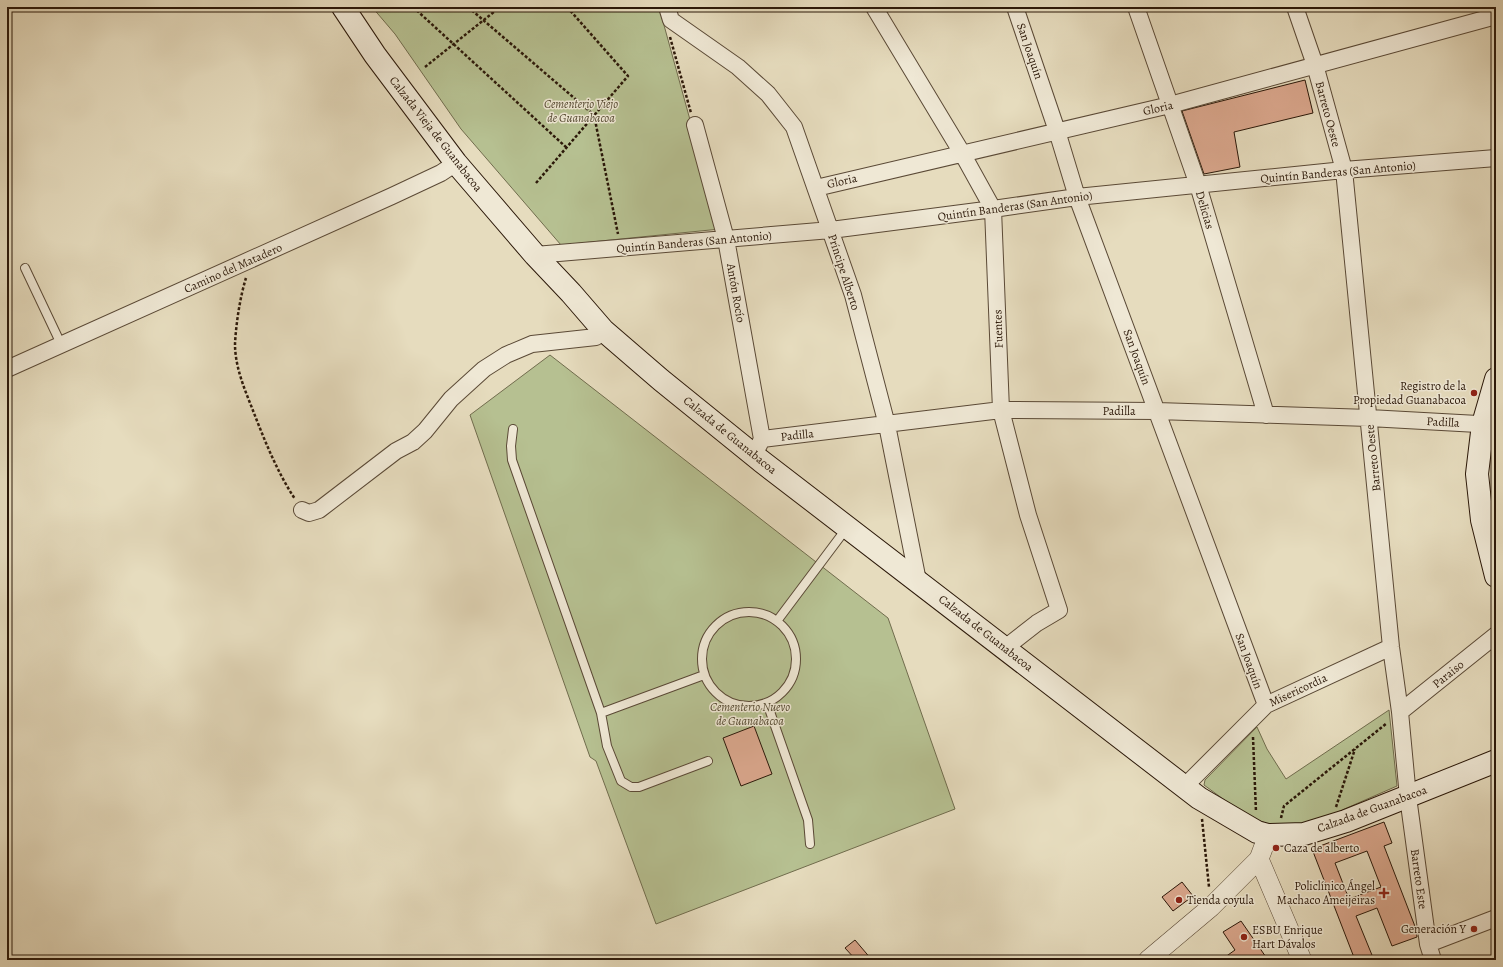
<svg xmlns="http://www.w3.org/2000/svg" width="1503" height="967" viewBox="0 0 1503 967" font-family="Alegreya,serif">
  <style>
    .green { fill: #b6c091; stroke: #706c4d }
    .building { fill: #daa78d; stroke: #2b1809; fill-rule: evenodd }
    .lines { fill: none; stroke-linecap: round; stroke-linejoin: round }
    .service-casing { stroke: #5a4936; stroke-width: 10 }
    .minor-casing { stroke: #5a4936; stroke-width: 18 }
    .tertiary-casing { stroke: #5a4936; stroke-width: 20 }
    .secondary-casing { stroke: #2b1809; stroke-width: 24 }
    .path { stroke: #2b1809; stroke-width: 2.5; stroke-dasharray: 3 2; stroke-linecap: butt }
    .service { stroke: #efe8d5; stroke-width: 8 }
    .minor { stroke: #efe8d5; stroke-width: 16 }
    .tertiary { stroke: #efe8d5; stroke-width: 19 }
    .secondary { stroke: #efe8d5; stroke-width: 22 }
    .poi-dot { fill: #8f2418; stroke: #efe8d5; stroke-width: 1.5 }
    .labels { text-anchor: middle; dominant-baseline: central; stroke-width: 3; stroke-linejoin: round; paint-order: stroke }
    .street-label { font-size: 12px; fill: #2b1809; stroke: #efe8d5 }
    .park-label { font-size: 12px; font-style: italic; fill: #554a32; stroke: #efe8d5 }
    .poi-label { font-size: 12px; fill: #2b1809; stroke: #efe8d5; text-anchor: end }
  </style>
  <rect width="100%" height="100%" fill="#e6dcbe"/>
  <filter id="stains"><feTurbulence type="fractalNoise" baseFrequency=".005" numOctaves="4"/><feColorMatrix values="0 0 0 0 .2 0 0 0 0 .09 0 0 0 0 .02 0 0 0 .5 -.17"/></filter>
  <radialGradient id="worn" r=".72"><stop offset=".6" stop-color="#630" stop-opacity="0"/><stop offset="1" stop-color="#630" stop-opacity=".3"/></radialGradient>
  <!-- green -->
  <path class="green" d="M 372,7 L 659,7 L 720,229 L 561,245 L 461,129 L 395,34 Z
    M 550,355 L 888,618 L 955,809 L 656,924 L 596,761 L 590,757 L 470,415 Z
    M 1389,710 L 1397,786 L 1308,825 L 1268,824 L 1245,815 L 1204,785 L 1205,780 L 1257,727 L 1267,749 L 1286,779 Z"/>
  <!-- building -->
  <path class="building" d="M 1305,80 L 1313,113 L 1234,132 L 1240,167 L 1204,174 L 1182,111 Z
    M 754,726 L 772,774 L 741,786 L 723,738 Z
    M 1384,822 L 1392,843 L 1384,846 L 1416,929 L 1417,937 L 1392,946 L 1377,908 L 1356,916 L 1374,960 L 1355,960 L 1312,849 ZM 1367,851 L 1381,887 L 1349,899 L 1335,863 Z
    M 1182,882 L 1193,896 L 1173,911 L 1162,897 Z
    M 1241,921 L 1268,960 L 1221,960 L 1235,950 L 1223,932 Z
    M 855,940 L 872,960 L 856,960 L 845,948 Z"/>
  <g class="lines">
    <!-- service casing -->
    <g class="service-casing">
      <path id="service" d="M 25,268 L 61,344
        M 513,429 L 511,446 L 512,460 L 601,713 L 704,675
        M702 659a47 47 0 1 1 94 0a47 47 0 1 1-94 0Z
        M 777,621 L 846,529
        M 767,703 L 808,820 L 810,844
        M 601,713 L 607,746 L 621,781 L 631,787 L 639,787 L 708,761"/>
    </g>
    <!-- minor casing -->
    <g class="minor-casing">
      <path id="minor" d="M 667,7 L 671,20 L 738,67 L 768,94 L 794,127 L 853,295 L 887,425 L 918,581
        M 874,7 L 962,153 L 993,209 L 1001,410 L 1028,515 L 1059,610 L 1037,623 L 1005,648
        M 1015,7 L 1057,131 L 1077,197 L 1266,705
        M 1136,7 L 1198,185 L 1266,415
        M 1295,7 L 1315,65 L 1344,170 L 1391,647 L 1400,712 L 1408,797 L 1428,944 L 1433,960
        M 695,125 L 726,239 L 762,439
        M 816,188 L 1170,105 L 1496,16
        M 535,255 L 831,230 L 993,209 L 1077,197 L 1344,170 L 1496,158
        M 7,369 L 392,196 L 441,173 L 456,163
        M 754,455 L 762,439 L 1001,410 L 1157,411 L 1369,418 L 1496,425
        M 302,510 L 309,513 L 319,510 L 396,451 L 413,442 L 425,431 L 451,399 L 484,369 L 506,355 L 532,344 L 596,337 L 603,330
        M 1400,712 L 1496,635
        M 1184,787 L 1266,705 L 1391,647
        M 1428,944 L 1496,918"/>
    </g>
    <!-- tertiary casing -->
    <g class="tertiary-casing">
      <path id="tertiary" d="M 1259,859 L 1302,960
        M 1148,960 L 1211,907 L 1259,859 L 1268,835"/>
    </g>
    <!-- secondary casing -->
    <g class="secondary-casing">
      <path id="secondary" d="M 343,7 L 375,55 L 456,163 L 535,255 L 571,293 L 603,330 L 661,380 L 761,461 L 1199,798 L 1257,832 L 1268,835 L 1304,834 L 1346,821 L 1496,761
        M 1496,379 L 1483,424 L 1477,474 L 1482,520 L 1496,576"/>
    </g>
    <!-- path -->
    <path class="path" d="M 413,7 L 567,148
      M 468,7 L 594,115 L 618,234
      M 395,9 L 396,7
      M 670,37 L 691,113
      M 425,67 L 500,7
      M 536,183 L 628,76 L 567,7
      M 246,278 C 240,297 236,324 235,344 C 235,366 244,388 252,408 C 264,439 277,472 295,499
      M 1253,737 L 1256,812
      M 1336,807 L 1355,749
      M 1281,818 L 1284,806 L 1387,723
      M 1202,819 L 1209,887"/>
    <!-- service -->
    <use href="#service" class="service"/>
    <!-- minor -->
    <use href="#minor" class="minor"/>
    <!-- tertiary -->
    <use href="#tertiary" class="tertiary"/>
    <!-- secondary -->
    <use href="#secondary" class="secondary"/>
  </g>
  <!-- markers -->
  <g class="poi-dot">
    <circle cx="1474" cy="393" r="4"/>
    <circle cx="1276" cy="848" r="4"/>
    <path d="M1382 887h4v4h4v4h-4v4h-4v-4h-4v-4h4z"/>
    <circle cx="1179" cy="900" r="4"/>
    <circle cx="1474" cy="929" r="4"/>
    <circle cx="1244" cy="937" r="4"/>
  </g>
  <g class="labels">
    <!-- street labels -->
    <g class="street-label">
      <text transform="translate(1030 51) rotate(71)">San Joaquín</text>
      <text transform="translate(1158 108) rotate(-13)">Gloria</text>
      <text transform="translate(1328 114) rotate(75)">Barreto Oeste</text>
      <text transform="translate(436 134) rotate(52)">Calzada Vieja de Guanabacoa</text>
      <text transform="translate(1338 172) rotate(-5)">Quintín Banderas (San Antonio)</text>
      <text transform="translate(842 181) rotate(-13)">Gloria</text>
      <text transform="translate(1015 206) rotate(-8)">Quintín Banderas (San Antonio)</text>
      <text transform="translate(1205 210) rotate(74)">Delicias</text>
      <text transform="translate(694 242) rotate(-5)">Quintín Banderas (San Antonio)</text>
      <text transform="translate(233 268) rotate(-24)">Camino del Matadero</text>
      <text transform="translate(844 272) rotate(72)">Príncipe Alberto</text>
      <text transform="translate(736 293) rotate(80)">Antón Rocío</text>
      <text transform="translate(998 329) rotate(-92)">Fuentes</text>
      <text transform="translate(1137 357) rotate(70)">San Joaquín</text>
      <text x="1119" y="411">Padilla</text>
      <text transform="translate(1443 422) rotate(3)">Padilla</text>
      <text transform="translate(730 435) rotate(39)">Calzada de Guanabacoa</text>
      <text transform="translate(797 435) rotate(-6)">Padilla</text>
      <text transform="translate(1373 458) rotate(-96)">Barreto Oeste</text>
      <text transform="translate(986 633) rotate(38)">Calzada de Guanabacoa</text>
      <text transform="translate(1249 661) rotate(70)">San Joaquín</text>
      <text transform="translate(1448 674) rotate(-39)">Paraiso</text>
      <text transform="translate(1298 690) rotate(-25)">Misericordia</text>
      <text transform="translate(1372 809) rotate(-20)">Calzada de Guanabacoa</text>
      <text transform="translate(1419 879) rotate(82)">Barreto Este</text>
    </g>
    <!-- park labels -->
    <g class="park-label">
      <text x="581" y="104">Cementerio Viejo<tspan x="581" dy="14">de Guanabacoa</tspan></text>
      <text x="750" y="707">Cementerio Nuevo<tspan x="750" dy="14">de Guanabacoa</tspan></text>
    </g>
    <!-- poi labels -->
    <g class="poi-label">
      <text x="1466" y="386">Registro de la<tspan x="1466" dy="14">Propiedad Guanabacoa</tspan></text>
      <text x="1284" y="848" text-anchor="start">Caza de alberto</text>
      <text x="1375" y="886">Policlínico Ángel<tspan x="1375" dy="14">Machaco Ameijeiras</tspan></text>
      <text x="1187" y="900" text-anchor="start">Tienda coyula</text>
      <text x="1466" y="929">Generación Y</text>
      <text x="1252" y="930" text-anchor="start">ESBU Enrique<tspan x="1252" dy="14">Hart Dávalos</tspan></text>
    </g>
  </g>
  <!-- margin -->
  <rect width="1503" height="967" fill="none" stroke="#e6dcbe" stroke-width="24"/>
  <rect x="8" y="8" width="1487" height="951" fill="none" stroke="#2b1809" stroke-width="2"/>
  <rect x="12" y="12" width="1479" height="943" fill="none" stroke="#2b1809"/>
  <rect width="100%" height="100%" filter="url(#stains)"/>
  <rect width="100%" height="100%" fill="url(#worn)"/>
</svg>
